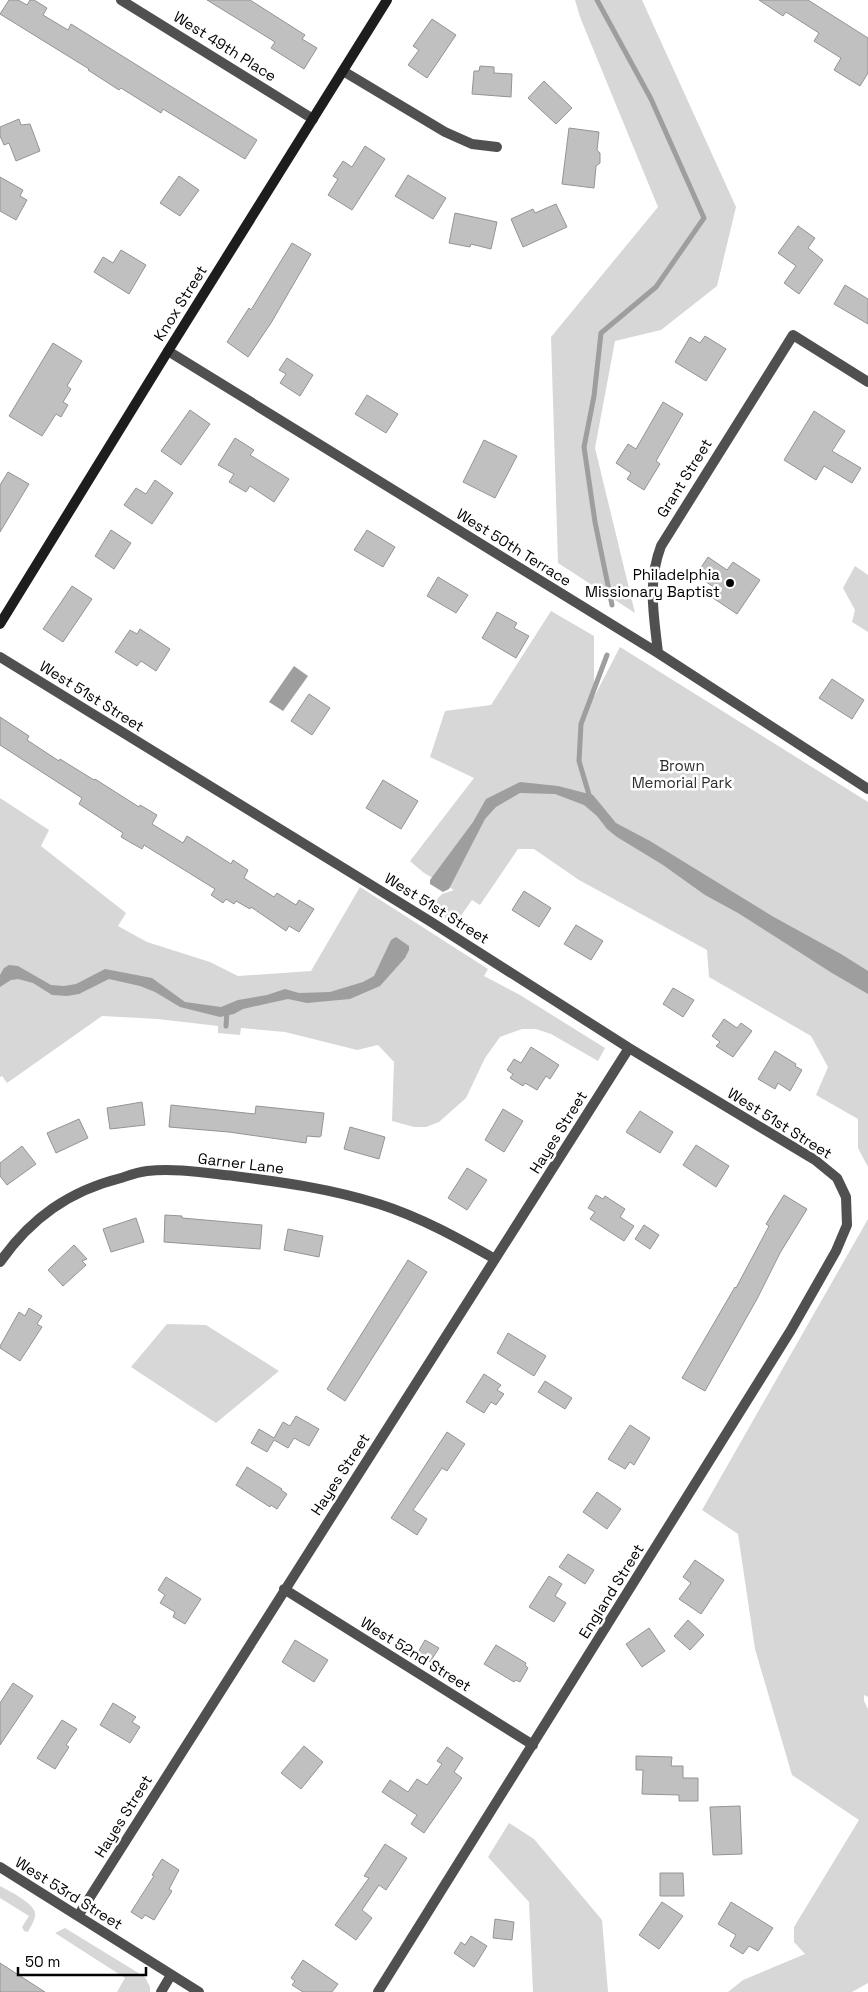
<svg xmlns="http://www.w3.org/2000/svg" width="868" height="1992" viewBox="0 0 868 1992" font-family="'Space Grotesk',sans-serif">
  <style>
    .green { fill: #d7d7d7 }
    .water { fill: #9e9e9e }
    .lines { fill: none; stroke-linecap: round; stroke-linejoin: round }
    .stream { stroke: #9e9e9e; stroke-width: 5 }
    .building { fill: #c0c0c0; stroke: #949494 }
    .street { stroke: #505050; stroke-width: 10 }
    .secondary { stroke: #1d1d1d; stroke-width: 10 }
    .poi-dot { fill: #000; stroke: #fff; stroke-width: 2 }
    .labels { text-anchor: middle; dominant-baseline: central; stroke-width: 5; stroke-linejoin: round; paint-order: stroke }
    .street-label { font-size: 15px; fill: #000; stroke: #fff }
    .poi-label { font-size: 15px; fill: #000; stroke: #fff; text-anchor: end }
    .park-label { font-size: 15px; fill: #2e2e2e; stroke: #fff }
  </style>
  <rect width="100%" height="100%" fill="#fff"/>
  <!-- green -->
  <path class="green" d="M 575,0 L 642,0 L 736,207 L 717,286 L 661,330 L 615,341 L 595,448 L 635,613 L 558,563 L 551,337 L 658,207 L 580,17 Z
    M 855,566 L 868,575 L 868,632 L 852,622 L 855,610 L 843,588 Z
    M 551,611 L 594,636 L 594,697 L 620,647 L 868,802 L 868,1167 L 858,1148 L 858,1119 L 816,1095 L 828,1067 L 811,1036 L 709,977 L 707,950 L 579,880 L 534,849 L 518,849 L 480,905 L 472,900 L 455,924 L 428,909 L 442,894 L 454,890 L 424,873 L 410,861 L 474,778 L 430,757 L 445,711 L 491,705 Z
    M 0,798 L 49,830 L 41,846 L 126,913 L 118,926 L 147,942 L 210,962 L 238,976 L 311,971 L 360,887 L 488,969 L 484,976 L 520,995 L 605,1048 L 598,1061 L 551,1034 L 536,1029 L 522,1029 L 500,1037 L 485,1058 L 466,1098 L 439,1122 L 426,1127 L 414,1127 L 392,1121 L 394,1062 L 378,1045 L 357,1050 L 285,1032 L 241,1028 L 240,1035 L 218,1033 L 218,1026 L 158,1019 L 102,1016 L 7,1083 L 2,1076 L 0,1077 Z
    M 868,1219 L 868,1697 L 864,1695 L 864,1701 L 868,1709 L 868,1983 L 852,1992 L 728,1992 L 743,1980 L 805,1954 L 794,1942 L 794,1927 L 859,1820 L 792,1775 L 755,1649 L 738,1534 L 702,1510 Z
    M 167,1324 L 206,1325 L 279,1371 L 216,1423 L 131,1367 Z
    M 509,1823 L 534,1839 L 602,1920 L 608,1992 L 533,1992 L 529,1902 L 488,1857 Z
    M 0,1886 C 9,1891 34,1903 35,1913 C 36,1919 31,1926 28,1932 L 24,1931 L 22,1927 L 29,1916 L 0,1898 Z
    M 65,1928 L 145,1977 L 150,1987 L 150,1992 L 117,1992 L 125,1978 L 55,1933 Z"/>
  <!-- water -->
  <path class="water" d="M 294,666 L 308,676 L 283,711 L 269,702 Z
    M 520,782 L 558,786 L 593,795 L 616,823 L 650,841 L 772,916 L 841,954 L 868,971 L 868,994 L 832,973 L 738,913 L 705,895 L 663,865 L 617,837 L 607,829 L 597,816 L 584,805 L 555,794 L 520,793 L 496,807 L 485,819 L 449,889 L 443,892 L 430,884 L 430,880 L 473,822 L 486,799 Z
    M 396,937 L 409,946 L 409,950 L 405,958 L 380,986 L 350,999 L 307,1003 L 288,999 L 243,1009 L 234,1014 L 220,1017 L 180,1007 L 155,992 L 140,986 L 109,979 L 79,994 L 67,996 L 52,995 L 33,983 L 18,979 L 11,980 L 0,987 L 0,975 L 4,968 L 9,965 L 18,966 L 51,985 L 64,986 L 76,984 L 105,969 L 152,978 L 185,1002 L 221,1007 L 238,1000 L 267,995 L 285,989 L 299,993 L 330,992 L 363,982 L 374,976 L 391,940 Z"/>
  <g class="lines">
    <!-- stream -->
    <path class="stream" d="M 597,0 L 651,99 L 704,218 L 656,287 L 601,333 L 594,396 L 584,447 L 595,522 L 612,605
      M 590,798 L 579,761 L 581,724 L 607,655
      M 226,1026 L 227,1010"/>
  </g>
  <!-- building -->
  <path class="building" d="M 9,0 L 18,0 L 27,5 L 30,0 L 34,0 L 47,8 L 43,15 L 68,30 L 71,24 L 257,140 L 245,159 L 163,109 L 161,113 L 121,88 L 119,90 L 88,70 L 89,69 L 0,14 Z
    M 207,0 L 250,0 L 305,35 L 302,39 L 317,48 L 304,69 L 271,48 L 275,42 Z
    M 759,0 L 808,0 L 868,38 L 868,73 L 860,86 L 834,70 L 841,58 L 814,41 L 819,33 L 786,12 L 783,16 Z
    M 432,19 L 456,35 L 427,78 L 408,65 L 419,50 L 413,46 Z
    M 480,66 L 494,67 L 494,73 L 512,74 L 511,97 L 472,94 L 474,71 L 479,71 Z
    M 544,81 L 572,108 L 556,124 L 528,98 Z
    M 19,119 L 21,125 L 30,124 L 40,151 L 16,161 L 9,143 L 4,145 L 0,136 L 0,127 Z
    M 569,128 L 599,132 L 597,150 L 600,153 L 600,163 L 596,166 L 594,188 L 562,184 Z
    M 365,146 L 385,159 L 352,210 L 328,195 L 338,179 L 333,176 L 343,161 L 352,167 Z
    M 408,175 L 446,198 L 433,219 L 395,196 Z
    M 179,176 L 199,190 L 180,216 L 160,203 Z
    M 0,177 L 23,190 L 20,196 L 27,200 L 16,220 L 0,211 Z
    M 556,204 L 567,227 L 523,247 L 511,219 L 533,209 L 535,213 Z
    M 455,213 L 497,222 L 491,249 L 471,244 L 470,247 L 449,243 Z
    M 798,226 L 815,238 L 808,248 L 823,260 L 799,294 L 784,283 L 796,266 L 778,253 Z
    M 292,243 L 311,254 L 271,323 L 248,357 L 227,342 L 249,308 L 251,310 Z
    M 121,250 L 146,265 L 129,294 L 94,272 L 103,257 L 113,263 Z
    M 845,285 L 868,299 L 868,324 L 834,304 Z
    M 705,336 L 726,349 L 706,381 L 675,362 L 690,337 L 700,343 Z
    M 53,343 L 82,361 L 67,386 L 71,389 L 63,402 L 68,405 L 61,417 L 56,414 L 42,436 L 9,416 Z
    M 287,358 L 313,375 L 300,396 L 280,383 L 286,374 L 279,370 Z
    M 367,395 L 398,414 L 386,433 L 355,414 Z
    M 663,402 L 683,414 L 656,461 L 660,464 L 644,490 L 627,479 L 631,473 L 616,463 L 628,444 L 636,449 Z
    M 190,410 L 210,424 L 181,465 L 161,451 Z
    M 814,411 L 845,431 L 832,451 L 861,468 L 852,483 L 824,466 L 816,480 L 784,460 Z
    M 235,438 L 254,450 L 250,455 L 289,479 L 274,502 L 250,486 L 246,492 L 229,482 L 234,474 L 218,465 Z
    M 484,440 L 517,456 L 495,498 L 463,482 Z
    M 8,472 L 29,484 L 0,532 L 0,485 Z
    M 155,480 L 173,493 L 152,524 L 124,505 L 136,488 L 146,494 Z
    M 111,530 L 131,543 L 114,569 L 95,556 Z
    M 367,530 L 395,547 L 383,567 L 354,550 Z
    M 708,557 L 727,570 L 733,562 L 760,580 L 737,614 L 713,598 L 718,590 L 696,575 Z
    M 438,577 L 468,595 L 456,613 L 427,596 Z
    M 72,586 L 92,599 L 63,642 L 43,629 Z
    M 497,612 L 517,623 L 514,628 L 529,636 L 516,658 L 482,638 Z
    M 140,629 L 170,649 L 156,671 L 141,661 L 137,666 L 115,652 L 130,630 L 137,634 Z
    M 832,679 L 864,700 L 852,719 L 819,698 Z
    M 309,694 L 330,708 L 312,735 L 291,721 Z
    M 0,717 L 29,736 L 27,740 L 59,761 L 60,759 L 94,780 L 95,779 L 139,807 L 140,805 L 157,815 L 152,824 L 183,843 L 187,836 L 231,864 L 233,860 L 248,870 L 244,878 L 274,897 L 277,893 L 296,905 L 299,900 L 314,909 L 299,932 L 289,926 L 286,931 L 251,907 L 250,909 L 236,901 L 234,904 L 226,899 L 223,903 L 211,895 L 215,889 L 144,845 L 142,849 L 121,837 L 123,833 L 79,804 L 82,798 L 0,745 Z
    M 383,780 L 418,801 L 401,829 L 366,808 Z
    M 524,891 L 551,908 L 539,927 L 512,910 Z
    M 576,925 L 603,941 L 591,960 L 564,944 Z
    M 673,988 L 694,1000 L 683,1017 L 663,1004 Z
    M 724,1019 L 737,1028 L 741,1023 L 752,1031 L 733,1057 L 716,1046 L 720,1042 L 712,1036 Z
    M 531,1047 L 559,1065 L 550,1079 L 546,1076 L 537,1090 L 525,1083 L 523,1086 L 510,1078 L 513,1074 L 507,1070 L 514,1059 L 521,1063 Z
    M 775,1051 L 796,1064 L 795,1066 L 802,1070 L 790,1091 L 778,1083 L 775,1089 L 758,1079 Z
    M 142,1102 L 145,1125 L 110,1129 L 107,1108 Z
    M 171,1105 L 255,1114 L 256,1106 L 324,1113 L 321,1136 L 319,1137 L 307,1136 L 306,1143 L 229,1132 L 169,1127 Z
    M 503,1109 L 523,1121 L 504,1152 L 485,1140 Z
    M 640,1111 L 673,1132 L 660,1153 L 626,1132 Z
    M 79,1119 L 88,1138 L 56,1153 L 47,1133 Z
    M 350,1127 L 385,1137 L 379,1159 L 344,1149 Z
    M 696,1145 L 729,1166 L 716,1187 L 683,1165 Z
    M 22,1146 L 36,1164 L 7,1185 L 0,1176 L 0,1163 Z
    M 467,1168 L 487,1180 L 467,1210 L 448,1198 Z
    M 596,1195 L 603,1199 L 605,1196 L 625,1209 L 620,1217 L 634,1226 L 624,1241 L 590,1219 L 595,1212 L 588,1208 Z
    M 784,1195 L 807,1209 L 780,1253 L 757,1299 L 705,1391 L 682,1378 L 735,1287 L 736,1288 L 769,1226 L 766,1224 Z
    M 165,1215 L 182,1216 L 182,1218 L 262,1225 L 260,1249 L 164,1242 Z
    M 136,1218 L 144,1242 L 111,1252 L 103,1229 Z
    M 644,1225 L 659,1235 L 650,1249 L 635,1239 Z
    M 288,1229 L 323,1236 L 319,1257 L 284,1250 Z
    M 74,1245 L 87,1259 L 82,1261 L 86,1265 L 63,1286 L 48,1270 Z
    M 408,1260 L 427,1272 L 345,1401 L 327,1389 Z
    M 29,1308 L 42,1316 L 37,1324 L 42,1327 L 20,1361 L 0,1348 L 0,1346 L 19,1312 L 25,1316 Z
    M 508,1333 L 546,1356 L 534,1376 L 497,1353 Z
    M 484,1374 L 501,1385 L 497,1390 L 504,1394 L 496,1405 L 491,1402 L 484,1413 L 466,1402 Z
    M 545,1381 L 572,1398 L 565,1409 L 538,1392 Z
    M 296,1416 L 319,1429 L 309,1446 L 294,1438 L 288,1448 L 274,1440 L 267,1452 L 251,1443 L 259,1429 L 274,1438 L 283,1422 L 290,1426 Z
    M 630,1425 L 650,1438 L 634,1465 L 630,1462 L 625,1469 L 608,1459 Z
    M 447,1432 L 465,1444 L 447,1471 L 442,1468 L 413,1510 L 427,1519 L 417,1535 L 391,1518 Z
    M 247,1467 L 282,1489 L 281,1490 L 287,1494 L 277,1509 L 271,1505 L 270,1507 L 236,1485 Z
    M 597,1492 L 621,1509 L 607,1529 L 583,1512 Z
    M 568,1554 L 594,1570 L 585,1584 L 559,1567 Z
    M 695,1560 L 724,1580 L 701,1614 L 679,1599 L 691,1583 L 683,1577 Z
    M 549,1576 L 562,1584 L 555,1596 L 566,1603 L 554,1622 L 529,1607 Z
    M 166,1577 L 201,1599 L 185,1624 L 173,1617 L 175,1612 L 160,1603 L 165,1595 L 158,1590 Z
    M 688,1620 L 704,1635 L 690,1650 L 674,1636 Z
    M 649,1628 L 665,1651 L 642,1667 L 626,1644 Z
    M 295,1640 L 328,1660 L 314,1682 L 282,1662 Z
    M 425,1640 L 439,1648 L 430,1662 L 417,1654 Z
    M 496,1645 L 526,1663 L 525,1665 L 528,1668 L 520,1682 L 516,1680 L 514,1682 L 484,1664 Z
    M 13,1683 L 33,1696 L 0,1745 L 0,1703 Z
    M 113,1703 L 136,1717 L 132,1722 L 140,1727 L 130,1743 L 100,1725 Z
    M 62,1720 L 77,1729 L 66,1745 L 69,1747 L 55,1769 L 37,1758 Z
    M 304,1746 L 323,1762 L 301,1789 L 281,1773 Z
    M 447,1747 L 463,1758 L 454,1772 L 462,1778 L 424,1833 L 411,1824 L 417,1815 L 382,1792 L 390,1780 L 408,1792 L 417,1779 L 427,1785 L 442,1764 L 437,1761 Z
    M 636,1756 L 672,1757 L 671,1766 L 683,1766 L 683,1778 L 698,1778 L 698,1801 L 679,1801 L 679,1795 L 642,1794 L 643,1770 L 636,1770 Z
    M 740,1806 L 742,1854 L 713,1855 L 710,1807 Z
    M 385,1844 L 407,1858 L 386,1890 L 379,1885 L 362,1910 L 372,1918 L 356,1940 L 335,1925 L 369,1878 L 364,1876 Z
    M 162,1859 L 179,1870 L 169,1889 L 172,1891 L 154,1920 L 145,1915 L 142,1919 L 131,1912 L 154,1876 L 152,1875 Z
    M 660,1873 L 683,1873 L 684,1896 L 660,1896 Z
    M 662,1902 L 683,1916 L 659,1949 L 639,1935 Z
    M 731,1902 L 773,1928 L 758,1951 L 749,1946 L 743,1954 L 730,1946 L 736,1935 L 718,1924 Z
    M 495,1919 L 514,1922 L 512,1940 L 493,1938 Z
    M 471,1936 L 487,1946 L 474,1967 L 454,1953 L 461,1942 L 465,1945 Z
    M 303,1960 L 338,1984 L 332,1992 L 303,1992 L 292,1985 L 295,1981 L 291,1978 Z
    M 0,1963 L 45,1992 L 0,1992 Z"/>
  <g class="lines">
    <!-- street -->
    <path class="street" d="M 121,0 L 313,119
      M 343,71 L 445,132 L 472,144 L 497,147
      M 168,351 L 658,653 L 868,789
      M 658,653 C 654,615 647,583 661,546 L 793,335 L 868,382
      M 0,657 L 428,920 L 629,1048 L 815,1160 L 837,1178 L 846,1197 L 847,1225 L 836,1251 L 791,1330 L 378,1992
      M 0,1262 C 31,1218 69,1191 121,1178 C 130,1175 138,1172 147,1171 C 176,1168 205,1173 234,1176 C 282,1182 332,1189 379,1204 C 420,1217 458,1238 495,1259
      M 284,1589 L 533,1745
      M 0,1867 L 199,1992
      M 78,1916 L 629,1048
      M 161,1992 L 171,1975"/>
    <!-- secondary -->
    <path class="secondary" d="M 0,624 L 168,351 L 387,0"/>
  </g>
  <!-- markers -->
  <circle class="poi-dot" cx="730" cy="583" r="5"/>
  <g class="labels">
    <!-- street labels -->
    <g class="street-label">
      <text transform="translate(225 46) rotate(32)">West 49th Place</text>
      <text transform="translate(180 303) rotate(-58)">Knox Street</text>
      <text transform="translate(684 478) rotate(-58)">Grant Street</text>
      <text transform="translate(514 547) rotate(32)">West 50th Terrace</text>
      <text transform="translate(92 696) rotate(32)">West 51st Street</text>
      <text transform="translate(437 908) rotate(32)">West 51st Street</text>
      <text transform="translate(780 1123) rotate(32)">West 51st Street</text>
      <text transform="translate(558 1132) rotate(-58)">Hayes Street</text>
      <text transform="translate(241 1163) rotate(7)">Garner Lane</text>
      <text transform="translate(340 1474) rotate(-57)">Hayes Street</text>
      <text transform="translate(611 1591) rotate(-58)">England Street</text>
      <text transform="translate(416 1654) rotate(32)">West 52nd Street</text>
      <text transform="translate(123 1816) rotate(-58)">Hayes Street</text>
      <text transform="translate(69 1893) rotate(32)">West 53rd Street</text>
    </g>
    <!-- poi labels -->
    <g class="poi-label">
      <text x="720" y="574">Philadelphia<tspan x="720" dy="17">Missionary Baptist</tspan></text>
    </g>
    <!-- park labels -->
    <g class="park-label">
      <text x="682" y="765">Brown<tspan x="682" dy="17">Memorial Park</tspan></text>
    </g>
  </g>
  <!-- scale -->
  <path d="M18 1967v8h128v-8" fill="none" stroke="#000000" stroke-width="2.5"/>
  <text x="25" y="1967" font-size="15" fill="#000000" stroke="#ffffff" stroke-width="4" paint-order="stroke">50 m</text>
</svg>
